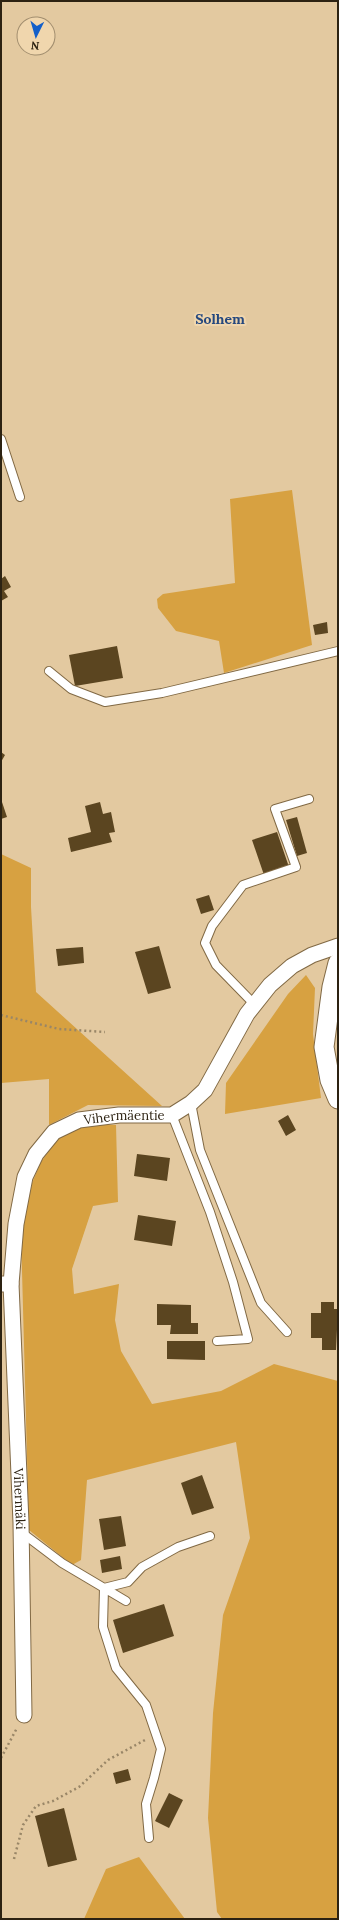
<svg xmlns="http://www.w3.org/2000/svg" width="339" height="1920" viewBox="0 0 339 1920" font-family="Lora,serif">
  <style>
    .green { fill: #d7a141 }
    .building { fill: #5b4520 }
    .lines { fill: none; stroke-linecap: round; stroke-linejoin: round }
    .service-casing { stroke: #816944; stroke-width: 10 }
    .minor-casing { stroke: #816944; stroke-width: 17 }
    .tertiary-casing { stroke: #816944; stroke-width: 21 }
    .path { stroke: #998667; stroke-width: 2.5; stroke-dasharray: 2 3; stroke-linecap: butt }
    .service { stroke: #fff; stroke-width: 8 }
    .minor { stroke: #fff; stroke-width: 15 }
    .tertiary { stroke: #fff; stroke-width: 19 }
    .labels { text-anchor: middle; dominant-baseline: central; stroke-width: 4; stroke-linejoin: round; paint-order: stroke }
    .street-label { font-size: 13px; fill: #2c2212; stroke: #f0d6ad }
    .neighbourhood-label { font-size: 14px; font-weight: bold; fill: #25487e; stroke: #f0d6ad }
  </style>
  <rect width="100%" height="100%" fill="#e3c9a0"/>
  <!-- green -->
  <path class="green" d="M 292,490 L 312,645 L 224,673 L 219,641 L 176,631 L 158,608 L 157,599 L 163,594 L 235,583 L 230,499 Z
    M 1,854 L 31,868 L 31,907 L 36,992 L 162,1106 L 88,1105 L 49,1125 L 49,1079 L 1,1083 Z
    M 306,975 L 315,988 L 313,1034 L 321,1098 L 225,1114 L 226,1083 L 288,994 Z
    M 80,1125 L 116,1125 L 118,1202 L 93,1206 L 72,1269 L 74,1294 L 119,1284 L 115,1320 L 121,1351 L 152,1404 L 221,1391 L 274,1364 L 338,1381 L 338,1919 L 222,1919 L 217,1912 L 208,1818 L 213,1713 L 223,1615 L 250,1538 L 236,1442 L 87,1480 L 81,1560 L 72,1565 L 29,1530 L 21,1234 L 32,1183 L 41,1162 L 58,1138 Z
    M 139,1857 L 185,1919 L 84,1919 L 106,1869 Z"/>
  <!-- building -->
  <path class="building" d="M 5,576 L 11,587 L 4,591 L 8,597 L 1,601 L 1,579 Z
    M 327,622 L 328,633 L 315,635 L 313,625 Z
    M 117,646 L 123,678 L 75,686 L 69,655 Z
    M 1,752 L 5,755 L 1,762 Z
    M 1,799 L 7,817 L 1,819 Z
    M 100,802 L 103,814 L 111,812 L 115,832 L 109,833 L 112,842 L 71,852 L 68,838 L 91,832 L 85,806 Z
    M 297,817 L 307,853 L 297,856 L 286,820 Z
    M 277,832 L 289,867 L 264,875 L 252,840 Z
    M 209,895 L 214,910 L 201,914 L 196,899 Z
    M 159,946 L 171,988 L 148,994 L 135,952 Z
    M 83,947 L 84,963 L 58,966 L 56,949 Z
    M 288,1115 L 296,1130 L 286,1136 L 278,1121 Z
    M 137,1154 L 170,1158 L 167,1181 L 134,1176 Z
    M 138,1215 L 176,1221 L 172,1246 L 134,1240 Z
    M 321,1302 L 334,1302 L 334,1309 L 338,1309 L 336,1350 L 322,1350 L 322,1338 L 311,1338 L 311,1313 L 321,1313 Z
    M 157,1304 L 191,1305 L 191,1323 L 198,1323 L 198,1334 L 170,1334 L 171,1325 L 157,1325 Z
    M 167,1341 L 205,1341 L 205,1360 L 167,1359 Z
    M 202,1475 L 214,1508 L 192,1515 L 181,1483 Z
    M 121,1516 L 126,1546 L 104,1550 L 99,1519 Z
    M 120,1556 L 122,1569 L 102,1573 L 100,1560 Z
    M 164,1604 L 174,1636 L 123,1653 L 113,1620 Z
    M 128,1769 L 131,1780 L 116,1784 L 113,1773 Z
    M 169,1793 L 183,1800 L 169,1828 L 155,1821 Z
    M 64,1808 L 77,1860 L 48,1867 L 35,1816 Z"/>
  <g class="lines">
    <!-- service casing -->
    <g class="service-casing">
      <path id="service" d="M 1,439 L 20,497
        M 49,671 L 71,689 L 105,702 L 162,693 L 338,651
        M 254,1004 L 216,965 L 205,943 L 212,926 L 243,885 L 296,867 L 275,809 L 309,799
        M 191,1103 L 200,1150 L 261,1303 L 287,1332
        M 172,1115 L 210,1212 L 233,1282 L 248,1339 L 217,1341
        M 21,1532 L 62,1563 L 126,1601
        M 149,1838 L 146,1804 L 154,1778 L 161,1749 L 146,1705 L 116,1668 L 103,1627 L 104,1588 L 128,1582 L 142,1567 L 178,1547 L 210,1536"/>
    </g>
    <!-- minor casing -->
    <g class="minor-casing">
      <g id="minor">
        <path id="s1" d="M 1,1284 L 11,1284 L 16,1224 L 25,1177 L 36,1154 L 54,1132 L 79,1120 L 119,1115 L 172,1115 L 191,1103 L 205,1090 L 247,1014 L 270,985 L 292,966 L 312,955 L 338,946"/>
        <path id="s2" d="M 11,1284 L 21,1523 L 24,1715"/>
      </g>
    </g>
    <!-- tertiary casing -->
    <g class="tertiary-casing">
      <path id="tertiary" d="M 338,963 L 332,987 L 324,1047 L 330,1080 L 338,1099"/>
    </g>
    <!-- path -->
    <path class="path" d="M 1,1015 L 59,1029 L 105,1032
      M 1,1758 L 17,1728
      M 14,1859 L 23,1825 L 36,1806 L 53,1801 L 79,1787 L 108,1760 L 145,1740"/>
    <!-- service -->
    <use href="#service" class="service"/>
    <!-- minor -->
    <use href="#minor" class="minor"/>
    <!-- tertiary -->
    <use href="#tertiary" class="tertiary"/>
  </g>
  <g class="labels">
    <!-- street labels -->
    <g class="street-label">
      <text stroke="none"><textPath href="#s1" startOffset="245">Vihermäentie</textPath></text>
      <text stroke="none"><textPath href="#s2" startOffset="215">Vihermäki</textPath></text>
    </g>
    <!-- neighbourhood labels -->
    <g class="neighbourhood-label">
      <text x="220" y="319">Solhem</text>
    </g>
  </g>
  <!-- border -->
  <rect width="339" height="1920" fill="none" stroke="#2c2212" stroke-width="4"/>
  <!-- north arrow -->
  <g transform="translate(36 36) rotate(185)"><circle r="19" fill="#f0d6ad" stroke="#a28e6f"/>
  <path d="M0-3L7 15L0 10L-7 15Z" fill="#135fc9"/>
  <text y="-6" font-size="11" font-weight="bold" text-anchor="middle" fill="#2c2212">N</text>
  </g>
</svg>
